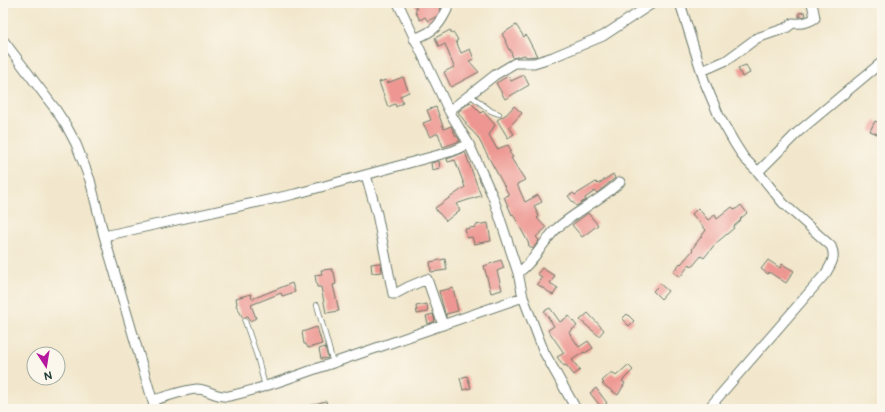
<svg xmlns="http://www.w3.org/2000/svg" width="885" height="412" viewBox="0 0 885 412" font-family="'Balsamiq Sans',sans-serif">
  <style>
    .building { fill: #ee9792 }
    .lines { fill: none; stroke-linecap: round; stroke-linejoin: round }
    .service-casing { stroke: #697869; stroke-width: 6 }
    .minor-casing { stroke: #697869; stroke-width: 11 }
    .service { stroke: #fff; stroke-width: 4.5 }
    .minor { stroke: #fff; stroke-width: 9 }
  </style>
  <rect width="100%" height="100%" fill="#fbf7ec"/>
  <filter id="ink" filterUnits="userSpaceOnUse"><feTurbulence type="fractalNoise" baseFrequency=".025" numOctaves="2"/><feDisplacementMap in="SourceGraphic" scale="8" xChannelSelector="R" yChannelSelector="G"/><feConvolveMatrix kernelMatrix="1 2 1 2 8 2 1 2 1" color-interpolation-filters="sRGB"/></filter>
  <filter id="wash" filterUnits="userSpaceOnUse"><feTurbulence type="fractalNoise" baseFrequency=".012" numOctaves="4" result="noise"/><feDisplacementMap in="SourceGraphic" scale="16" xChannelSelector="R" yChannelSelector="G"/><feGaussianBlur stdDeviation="0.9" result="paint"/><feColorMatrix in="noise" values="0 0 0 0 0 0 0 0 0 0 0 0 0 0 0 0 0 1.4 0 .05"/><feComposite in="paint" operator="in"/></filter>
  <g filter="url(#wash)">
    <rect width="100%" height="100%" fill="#f2e7cc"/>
    <g id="blocks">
      <!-- building -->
      <path class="building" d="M 413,3 L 443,3 L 441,8 L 439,9 L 440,11 L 437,16 L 428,21 L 425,17 L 420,20 L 415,11 L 417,9 Z
        M 805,12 L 806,16 L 799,17 L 799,13 Z
        M 516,25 L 524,37 L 526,35 L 537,56 L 526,57 L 525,55 L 513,58 L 510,49 L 509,50 L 505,41 L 506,41 L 502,34 Z
        M 450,30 L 452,34 L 454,33 L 458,40 L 456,41 L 461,53 L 470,49 L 474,59 L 469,61 L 479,72 L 451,87 L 444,72 L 454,67 L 445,44 L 439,47 L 435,38 Z
        M 746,65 L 750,73 L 742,77 L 738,68 Z
        M 524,75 L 529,85 L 505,99 L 496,83 L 508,76 L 511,81 Z
        M 403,77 L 409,92 L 400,96 L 403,103 L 396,107 L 395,104 L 388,107 L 379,82 L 386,80 L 387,83 Z
        M 470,102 L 481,113 L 483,111 L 495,125 L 489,135 L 497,149 L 508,145 L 511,151 L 509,152 L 513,157 L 511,158 L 525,180 L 517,184 L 525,202 L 538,195 L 542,202 L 534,206 L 539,217 L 537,218 L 546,228 L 536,237 L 539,240 L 533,249 L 528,245 L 529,244 L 513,214 L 512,215 L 504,197 L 509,195 L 477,136 L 466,125 L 466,123 L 458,112 Z
        M 514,106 L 522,113 L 509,127 L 514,134 L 508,138 L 497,120 L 507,114 Z
        M 436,107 L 444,129 L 451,126 L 456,136 L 457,136 L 460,141 L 443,147 L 438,133 L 430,137 L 423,123 L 431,120 L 427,110 Z
        M 875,121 L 882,124 L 882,136 L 870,131 Z
        M 465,152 L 481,196 L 474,198 L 456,204 L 460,210 L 446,221 L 439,213 L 438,213 L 435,208 L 465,187 L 455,160 L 448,162 L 447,159 Z
        M 439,161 L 440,168 L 432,170 L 431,163 Z
        M 613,174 L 615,178 L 597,193 L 595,191 L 585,198 L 586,200 L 576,206 L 568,196 L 573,193 L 575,195 L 596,182 L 598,184 Z
        M 741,205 L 747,213 L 740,219 L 741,220 L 733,227 L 734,228 L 715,244 L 704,258 L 701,256 L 692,267 L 690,264 L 680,277 L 673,272 L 680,263 L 681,264 L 693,250 L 692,249 L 706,230 L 692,214 L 698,208 L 708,220 L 715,215 L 717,219 L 732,207 L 735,210 Z
        M 588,213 L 598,225 L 582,237 L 572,225 Z
        M 488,223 L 491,241 L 474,244 L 472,237 L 467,238 L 465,229 L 476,227 L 476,225 Z
        M 445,259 L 447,270 L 431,272 L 430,262 Z
        M 501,260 L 504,268 L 497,271 L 502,290 L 491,293 L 484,266 Z
        M 768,260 L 780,268 L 782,264 L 794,271 L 786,283 L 769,272 L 768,274 L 761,269 Z
        M 379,263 L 381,263 L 382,272 L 372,273 L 371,264 Z
        M 542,268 L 555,276 L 550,283 L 558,288 L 553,295 L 537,284 L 542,277 L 537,274 Z
        M 332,269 L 333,272 L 334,272 L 336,284 L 333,285 L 339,311 L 326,313 L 321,287 L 317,287 L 315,275 L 322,274 L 321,270 Z
        M 292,283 L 295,292 L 282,296 L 281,293 L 251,305 L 256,318 L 250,321 L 248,316 L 243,318 L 236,305 L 237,304 L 236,298 L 251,294 L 252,299 Z
        M 660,284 L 668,291 L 661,299 L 653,291 Z
        M 453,288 L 458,311 L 446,314 L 446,317 L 439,291 Z
        M 427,304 L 428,312 L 417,314 L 416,306 Z
        M 550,308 L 560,322 L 569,316 L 577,326 L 569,332 L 579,347 L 588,341 L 593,348 L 585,353 L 584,352 L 572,360 L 580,370 L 574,375 L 566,365 L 564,366 L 557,357 L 564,353 L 548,330 L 554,326 L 544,311 Z
        M 588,313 L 604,330 L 599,336 L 580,320 Z
        M 433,314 L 435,321 L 428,324 L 426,316 Z
        M 627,314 L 634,321 L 629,326 L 622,319 Z
        M 317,327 L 322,344 L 308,348 L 306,344 L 304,344 L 302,332 Z
        M 325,347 L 328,358 L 321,359 L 319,349 Z
        M 628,365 L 633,370 L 622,381 L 625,383 L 618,395 L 602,384 L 604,383 L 602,381 L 612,372 L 616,376 Z
        M 467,376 L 471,388 L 463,390 L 460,378 Z
        M 596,388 L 607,403 L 601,407 L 590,393 Z
        M 326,401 L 328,409 L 304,409 L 304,407 Z"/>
    </g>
  </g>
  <g filter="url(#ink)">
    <use href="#blocks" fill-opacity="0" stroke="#697869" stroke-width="1"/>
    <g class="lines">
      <!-- service casing -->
      <g class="service-casing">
        <path id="service" d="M 470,95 L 491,111 L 499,114
          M 317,305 L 333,363
          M 245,321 L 257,356 L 265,386"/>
      </g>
      <!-- minor casing -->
      <g class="minor-casing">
        <path id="minor" d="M 398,3 L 449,111 L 469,144 L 493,197 L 518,273 L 523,297 L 544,352 L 576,409
          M 680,3 L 705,83 L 719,116 L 735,144 L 744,158 L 758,172 L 783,203 L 831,246 C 836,257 832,263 826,273 L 708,409
          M 414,39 C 436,31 441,24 450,3
          M 3,40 L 56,110 L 67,127 L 76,144 L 90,180 L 104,236 L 155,409
          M 702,71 L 727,60 L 757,38 L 786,28 L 793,23 C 801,24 808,23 815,18 L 812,3
          M 449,111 L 495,75 L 515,63 L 534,63 L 553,57 L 603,36 L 653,3
          M 758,172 L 798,132 L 882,62
          M 366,175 L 377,214 L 393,294 L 395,294 L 408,287 L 427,279 L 443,325
          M 104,236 L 295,194 L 453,151 L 469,144
          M 518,273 C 534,262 542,243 556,229 C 576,211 601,200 620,182
          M 153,400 C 167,397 182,390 197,389 C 208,389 217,398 229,396 C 264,389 299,374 333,363 C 397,341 460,319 523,297"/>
      </g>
      <!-- service -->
      <use href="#service" class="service"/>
      <!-- minor -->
      <use href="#minor" class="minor"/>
    </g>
  </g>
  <!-- margin -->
  <rect width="885" height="412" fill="none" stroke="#fbf7ec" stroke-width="16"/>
  <!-- north arrow -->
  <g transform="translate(46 366) rotate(168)"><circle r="19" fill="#fbf7ec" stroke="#a3ada2"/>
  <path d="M0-3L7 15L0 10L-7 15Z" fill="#b5179e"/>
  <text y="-6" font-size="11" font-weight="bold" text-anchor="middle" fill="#1f3d34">N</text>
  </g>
</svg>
